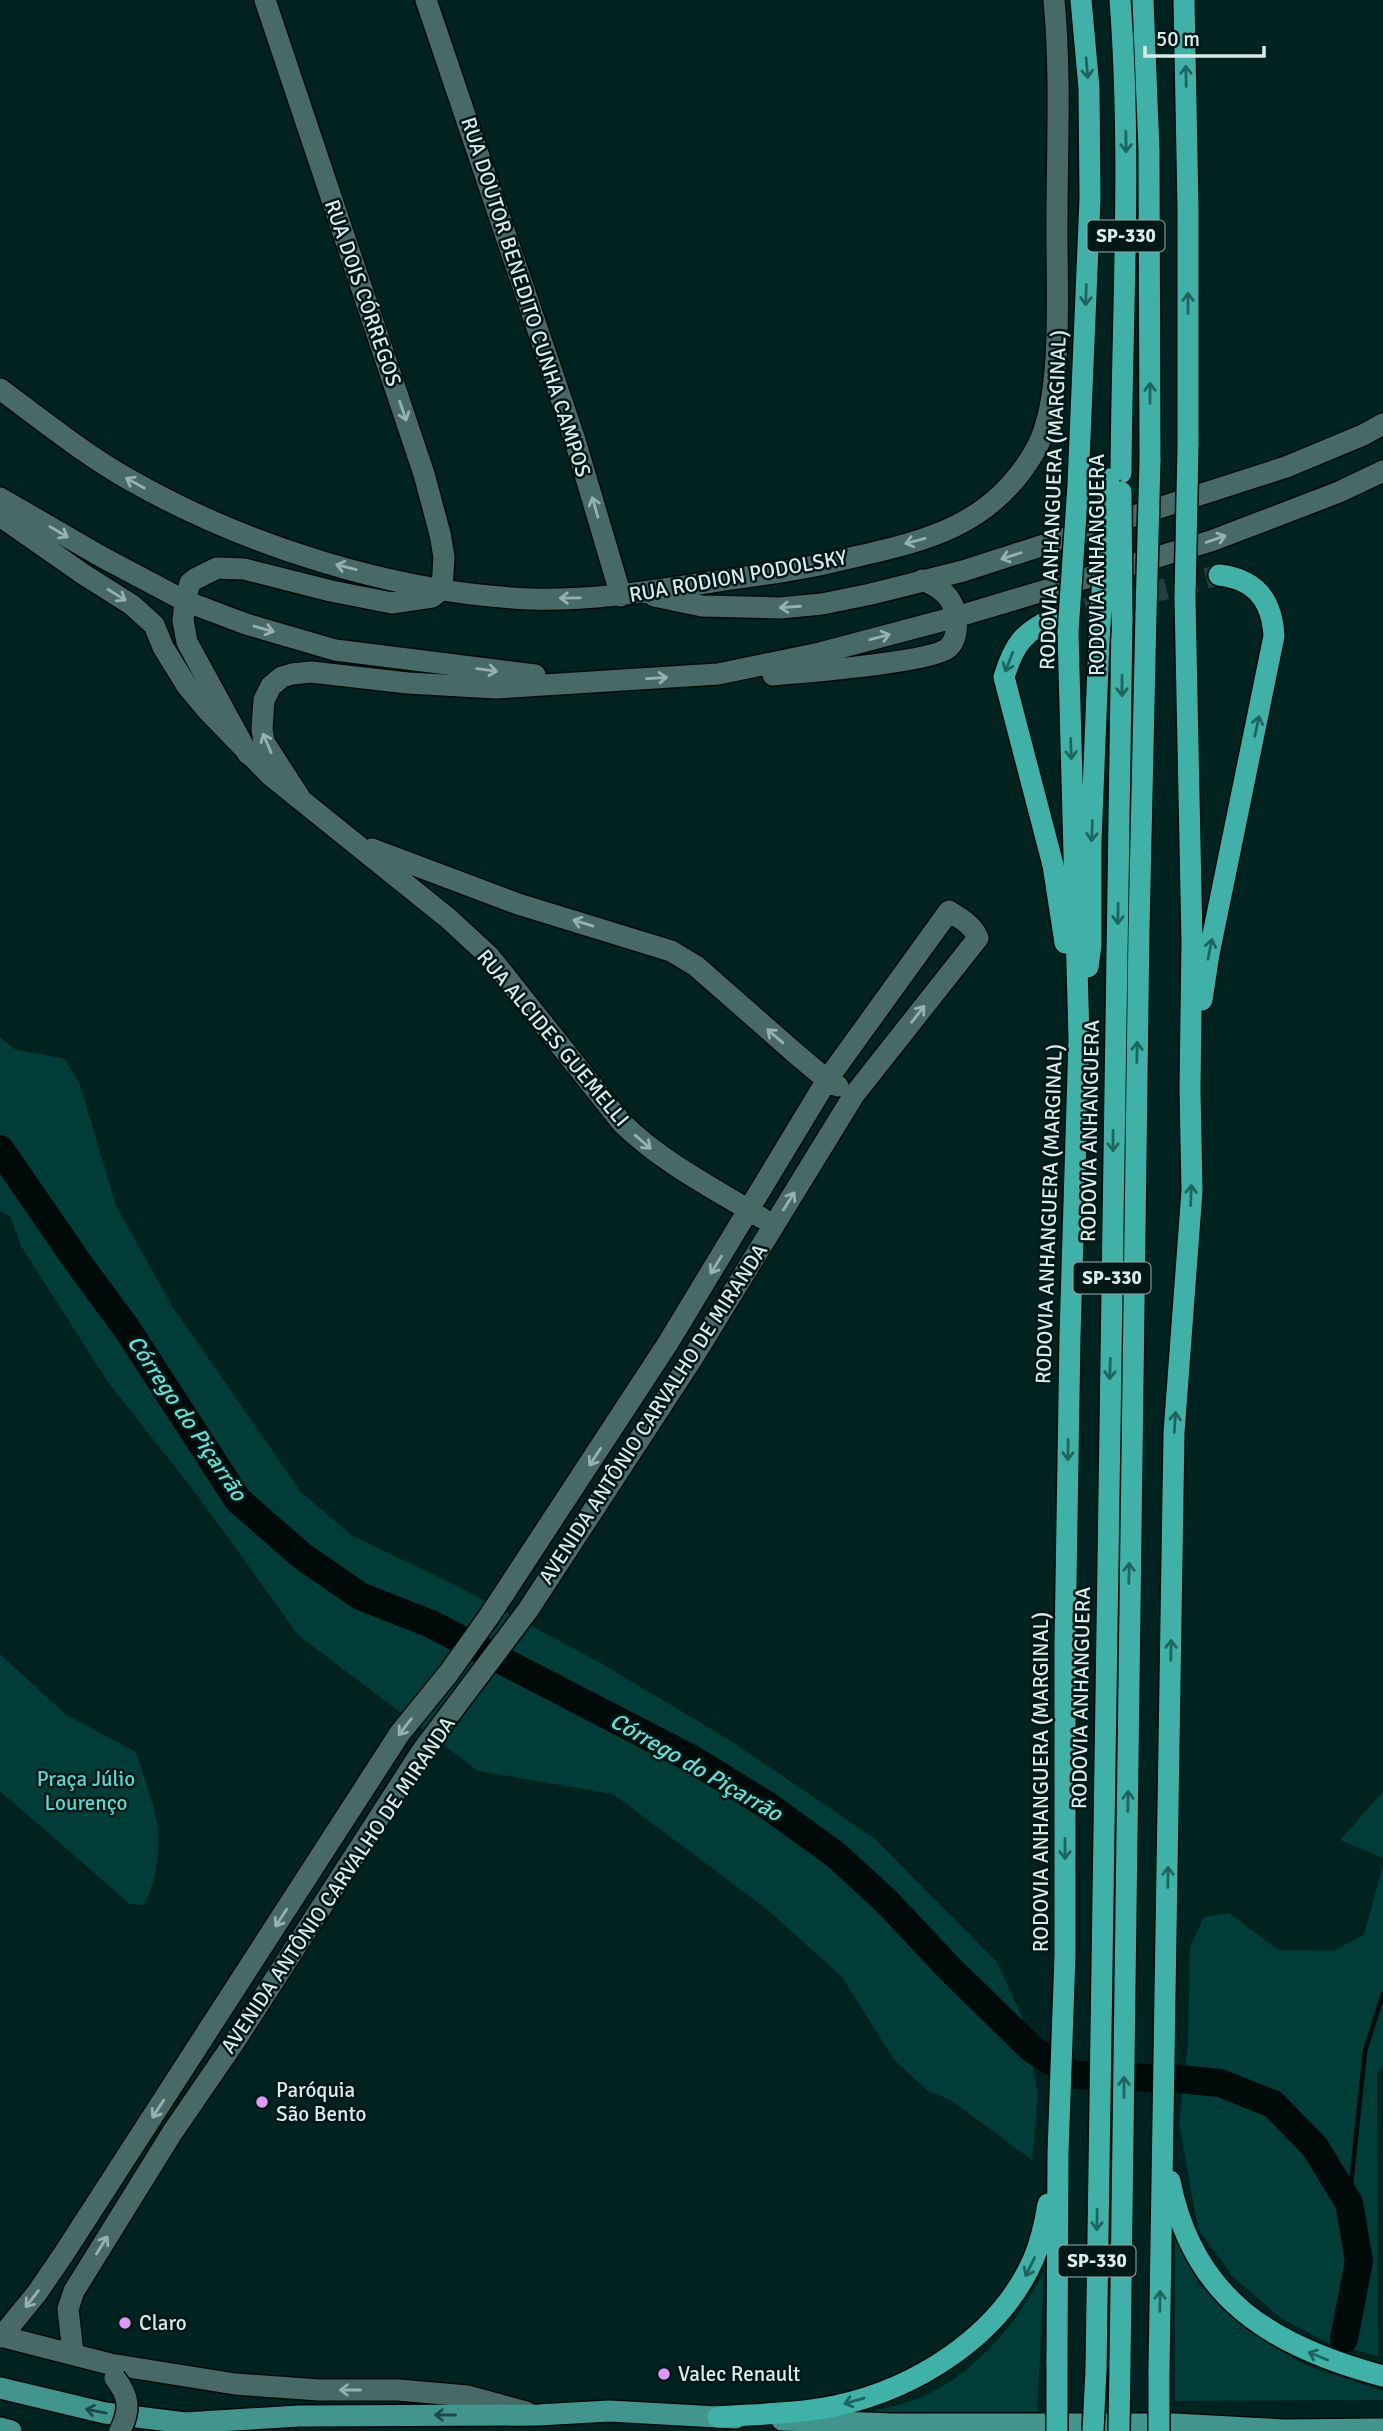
<svg xmlns="http://www.w3.org/2000/svg" width="1383" height="2431" viewBox="0 0 1383 2431" font-family="Signika,sans-serif">
  <style>
    .green { fill: #003c38 }
    .lines { fill: none; stroke-linecap: round; stroke-linejoin: round }
    .stream { stroke: #000a08; stroke-width: 4.5 }
    .river { stroke: #000a08; stroke-width: 28 }
    .highway-tunnel { stroke: #21413e; stroke-width: 21; stroke-dasharray: 21 10; stroke-linecap: butt }
    .secondary-casing { stroke: #000b09; stroke-width: 24 }
    .primary-casing { stroke: #000b09; stroke-width: 24 }
    .highway-casing { stroke: #000b09; stroke-width: 24 }
    .secondary { stroke: #476a66; stroke-width: 21 }
    .primary { stroke: #42958d; stroke-width: 21 }
    .highway { stroke: #3fb1a7; stroke-width: 21 }
    .secondary-bridge-casing { stroke: #000b09; stroke-width: 24; stroke-linecap: butt }
    .highway-bridge-casing { stroke: #000b09; stroke-width: 24; stroke-linecap: butt }
    .secondary-bridge { stroke: #476a66; stroke-width: 21 }
    .highway-bridge { stroke: #3fb1a7; stroke-width: 21 }
    .oneway { stroke: #20645e }
    .oneway2 { stroke: #97b2ae }
    .oneway3 { stroke: #1a4a46 }
    .poi-dot { fill: #dd99f4; stroke: #001816; stroke-width: 2.5 }
    .labels { text-anchor: middle; dominant-baseline: central; stroke-width: 5; stroke-linejoin: round; paint-order: stroke }
    .shield { fill: #001816; stroke: #98acaa; stroke-width: 2 }
    .shield-label { font-size: 19px; font-weight: bold; fill: #d9ece9 }
    .street-label { font-size: 21px; fill: #d9ece9; stroke: #001816 }
    .park-label { font-size: 21px; fill: #59d8cd; stroke: #001816 }
    .poi-label { font-size: 21px; fill: #d9ece9; stroke: #001816; text-anchor: start }
    .water-label { font-size: 23px; font-style: italic; fill: #63e1d5; stroke: #001816 }
  </style>
  <rect width="100%" height="100%" fill="#002320"/>
  <!-- green -->
  <path class="green" d="M 0,1037 L 14,1049 L 65,1059 L 80,1085 L 116,1206 L 172,1306 L 301,1492 L 351,1535 L 461,1588 L 604,1665 L 731,1741 L 875,1839 L 997,1962 L 1023,2019 L 1038,2094 L 1032,2160 L 951,2100 L 928,2091 L 895,2061 L 842,1977 L 768,1910 L 613,1794 L 478,1771 L 298,1635 L 198,1496 L 108,1382 L 21,1246 L 10,1216 L 0,1211 Z
    M 0,1654 L 65,1714 L 136,1752 C 142,1773 157,1811 158,1832 C 160,1853 155,1888 143,1905 L 130,1904 L 0,1791 Z
    M 1383,1792 L 1383,1858 L 1340,1840 Z
    M 1383,1865 L 1383,2065 L 1377,2074 L 1378,2356 L 1326,2342 L 1281,2318 L 1234,2278 L 1198,2229 L 1179,2123 L 1188,2044 L 1190,1947 L 1204,1917 L 1229,1913 L 1278,1950 L 1333,1951 L 1364,1935 Z
    M 1175,2236 L 1199,2284 L 1236,2320 L 1274,2347 L 1306,2365 L 1383,2391 L 1383,2400 L 1175,2401 Z
    M 1044,2272 L 1037,2412 L 870,2412 C 891,2407 913,2402 932,2392 C 982,2366 1018,2320 1044,2272 Z"/>
  <g class="lines">
    <!-- stream -->
    <path class="stream" d="M 1349,2203 L 1365,2051 L 1383,1994"/>
    <!-- river -->
    <path class="river" d="M 0,1149 L 77,1261 L 127,1329 L 238,1500 L 302,1556 L 360,1596 L 431,1624 L 692,1759 L 767,1805 L 836,1855 L 887,1902 L 950,1969 L 1032,2049 L 1074,2075 L 1180,2079 L 1220,2083 L 1273,2104 L 1315,2147 L 1349,2203 L 1359,2261 L 1344,2339"/>
    <!-- highway-tunnel -->
    <path class="highway-tunnel" d="M 1056,617 L 1219,575"/>
    <!-- secondary casing -->
    <g class="secondary-casing">
      <path id="secondary" d="M 426,0 L 574,437 L 621,596
        M 0,389 C 42,420 84,454 130,480 C 246,546 395,593 530,599 C 591,601 651,591 711,582 C 750,576 790,572 828,563 C 914,543 989,533 1036,449 C 1065,396 1056,284 1057,222 C 1057,148 1061,74 1054,0
        M 0,498 L 102,557 L 185,601 L 246,624 L 335,650 L 535,675
        M 0,516 L 83,574 L 132,605 L 154,625 L 163,647 L 187,686 L 208,711 L 270,775 L 449,919 L 490,957 L 622,1123 C 663,1163 713,1188 762,1218
        M 654,596 L 702,606 L 780,608 L 822,604 L 871,594 L 963,571 L 1286,467 L 1363,435 L 1383,424
        M 773,675 C 803,672 929,663 948,648 C 956,641 957,628 956,618 C 954,597 940,587 922,580
        M 248,754 L 187,642 L 183,620 L 185,601 L 190,583 L 195,579 L 217,568 L 244,569 L 331,591 L 392,603 L 432,597 L 442,589 L 444,557 L 440,534 L 424,474 L 265,0
        M 302,801 L 264,742 L 262,729 L 264,700 L 271,686 L 282,677 L 292,674 L 311,672 L 408,683 L 496,688 L 718,674 L 820,653 L 956,617 L 1211,541 L 1339,492 L 1383,471
        M 372,849 L 518,904 L 671,951 L 696,966 L 795,1053 L 827,1080 L 838,1086
        M 0,2336 L 110,2364 L 235,2384 L 319,2390 L 398,2390 L 467,2396 L 526,2412
        M 1,2337 L 37,2293 L 63,2255 L 400,1733 L 448,1674 L 490,1615 L 668,1343 L 827,1080 L 949,911 C 961,919 973,925 978,938 L 854,1095 L 692,1359 L 528,1610 L 422,1751 L 235,2041 L 172,2133 L 74,2291 L 68,2309 L 73,2353"/>
    </g>
    <!-- primary casing -->
    <g class="primary-casing">
      <path id="primary" d="M 0,2388 L 105,2413 L 185,2423 L 299,2416 L 538,2415 L 609,2411 L 736,2418
        M 782,2420 L 892,2424 L 1174,2424 L 1284,2430 L 1383,2429
        M 0,2428 L 11,2431"/>
    </g>
    <!-- highway casing -->
    <g class="highway-casing">
      <path id="highway" d="M 1120,0 C 1132,157 1122,315 1121,473
        M 1143,0 L 1149,150 L 1150,461
        M 1184,0 L 1188,207 L 1188,445
        M 1078,485 L 1090,199 L 1089,88 L 1081,0
        M 1056,617 C 1024,631 1014,644 1004,677 L 1053,865 L 1065,943
        M 1088,967 L 1091,945 L 1091,842 L 1099,641
        M 1202,1000 L 1209,954 L 1274,636 C 1272,600 1255,579 1219,575
        M 1170,2181 C 1193,2300 1274,2347 1383,2376
        M 1057,2362 L 1058,2153 L 1065,1955 L 1065,1645 L 1070,1336 L 1079,1039 L 1068,632
        M 1120,2364 L 1139,929 L 1146,613
        M 1096,2370 L 1122,618
        M 1159,2370 L 1174,1433 L 1192,1191 L 1190,1089 L 1192,942 L 1185,598
        M 718,2417 C 757,2414 797,2414 835,2406 C 915,2389 999,2337 1033,2260 C 1041,2242 1045,2223 1048,2204"/>
    </g>
    <!-- secondary -->
    <use href="#secondary" class="secondary"/>
    <!-- primary -->
    <use href="#primary" class="primary"/>
    <!-- highway -->
    <use href="#highway" class="highway"/>
    <!-- secondary-bridge casing -->
    <g class="secondary-bridge-casing">
      <path id="secondary-bridge" d="M 115,2378 C 129,2396 131,2409 120,2431"/>
    </g>
    <!-- highway-bridge casing -->
    <g class="highway-bridge-casing">
      <path id="highway-bridge" d="M 1121,492 L 1122,618
        M 1185,598 L 1188,445
        M 1146,613 L 1150,461
        M 1068,632 L 1078,485
        M 1099,641 L 1109,479
        M 1057,2362 L 1057,2431
        M 1093,2431 L 1096,2370
        M 1119,2431 L 1120,2364
        M 1159,2431 L 1159,2370"/>
    </g>
    <!-- secondary-bridge -->
    <use href="#secondary-bridge" class="secondary-bridge"/>
    <!-- highway-bridge -->
    <use href="#highway-bridge" class="highway-bridge"/>
  </g>
  <!-- one-way arrows -->
  <defs><path id="oneway-shaft" d="M-6 0H5M1.5-3L5.5 0L1.5 3" fill="none" stroke-width="1.6" stroke-linecap="round" stroke-linejoin="round" transform="scale(1.75)"/></defs>
  <g class="oneway">
    <use href="#oneway-shaft" transform="translate(1087 68) rotate(85)"/>
    <use href="#oneway-shaft" transform="translate(1186 76) rotate(-91)"/>
    <use href="#oneway-shaft" transform="translate(1126 142) rotate(89)"/>
    <use href="#oneway-shaft" transform="translate(1086 295) rotate(92)"/>
    <use href="#oneway-shaft" transform="translate(1188 303) rotate(-90)"/>
    <use href="#oneway-shaft" transform="translate(1150 393) rotate(-90)"/>
    <use href="#oneway-shaft" transform="translate(1009 662) rotate(111)"/>
    <use href="#oneway-shaft" transform="translate(1122 686) rotate(90)"/>
    <use href="#oneway-shaft" transform="translate(1257 726) rotate(-78)"/>
    <use href="#oneway-shaft" transform="translate(1071 749) rotate(88)"/>
    <use href="#oneway-shaft" transform="translate(1092 831) rotate(92)"/>
    <use href="#oneway-shaft" transform="translate(1118 914) rotate(91)"/>
    <use href="#oneway-shaft" transform="translate(1210 949) rotate(-79)"/>
    <use href="#oneway-shaft" transform="translate(1137 1052) rotate(-89)"/>
    <use href="#oneway-shaft" transform="translate(1113 1141) rotate(90)"/>
    <use href="#oneway-shaft" transform="translate(1191 1195) rotate(-88)"/>
    <use href="#oneway-shaft" transform="translate(1110 1369) rotate(92)"/>
    <use href="#oneway-shaft" transform="translate(1175 1422) rotate(-86)"/>
    <use href="#oneway-shaft" transform="translate(1068 1450) rotate(91)"/>
    <use href="#oneway-shaft" transform="translate(1129 1573) rotate(-89)"/>
    <use href="#oneway-shaft" transform="translate(1171 1650) rotate(-89)"/>
    <use href="#oneway-shaft" transform="translate(1128 1801) rotate(-89)"/>
    <use href="#oneway-shaft" transform="translate(1065 1849) rotate(90)"/>
    <use href="#oneway-shaft" transform="translate(1168 1877) rotate(-89)"/>
    <use href="#oneway-shaft" transform="translate(1124 2087) rotate(-90)"/>
    <use href="#oneway-shaft" transform="translate(1097 2220) rotate(91)"/>
    <use href="#oneway-shaft" transform="translate(1030 2267) rotate(116)"/>
    <use href="#oneway-shaft" transform="translate(1160 2301) rotate(-89)"/>
    <use href="#oneway-shaft" transform="translate(1318 2356) rotate(-158)"/>
    <use href="#oneway-shaft" transform="translate(854 2401) rotate(164)"/>
  </g>
  <g class="oneway2">
    <use href="#oneway-shaft" transform="translate(403 411) rotate(71)"/>
    <use href="#oneway-shaft" transform="translate(135 483) rotate(-151)"/>
    <use href="#oneway-shaft" transform="translate(595 507) rotate(-106)"/>
    <use href="#oneway-shaft" transform="translate(59 532) rotate(31)"/>
    <use href="#oneway-shaft" transform="translate(1216 539) rotate(-19)"/>
    <use href="#oneway-shaft" transform="translate(915 541) rotate(165)"/>
    <use href="#oneway-shaft" transform="translate(1011 556) rotate(162)"/>
    <use href="#oneway-shaft" transform="translate(346 567) rotate(-166)"/>
    <use href="#oneway-shaft" transform="translate(117 595) rotate(32)"/>
    <use href="#oneway-shaft" transform="translate(570 598) rotate(179)"/>
    <use href="#oneway-shaft" transform="translate(790 607) rotate(176)"/>
    <use href="#oneway-shaft" transform="translate(264 629) rotate(16)"/>
    <use href="#oneway-shaft" transform="translate(880 637) rotate(-15)"/>
    <use href="#oneway-shaft" transform="translate(487 670) rotate(7)"/>
    <use href="#oneway-shaft" transform="translate(657 678) rotate(-4)"/>
    <use href="#oneway-shaft" transform="translate(267 743) rotate(-113)"/>
    <use href="#oneway-shaft" transform="translate(583 923) rotate(-163)"/>
    <use href="#oneway-shaft" transform="translate(918 1014) rotate(-52)"/>
    <use href="#oneway-shaft" transform="translate(775 1036) rotate(-139)"/>
    <use href="#oneway-shaft" transform="translate(643 1142) rotate(41)"/>
    <use href="#oneway-shaft" transform="translate(789 1201) rotate(-58)"/>
    <use href="#oneway-shaft" transform="translate(716 1265) rotate(122)"/>
    <use href="#oneway-shaft" transform="translate(595 1457) rotate(123)"/>
    <use href="#oneway-shaft" transform="translate(405 1727) rotate(128)"/>
    <use href="#oneway-shaft" transform="translate(281 1918) rotate(123)"/>
    <use href="#oneway-shaft" transform="translate(158 2109) rotate(123)"/>
    <use href="#oneway-shaft" transform="translate(102 2245) rotate(-58)"/>
    <use href="#oneway-shaft" transform="translate(32 2299) rotate(128)"/>
    <use href="#oneway-shaft" transform="translate(350 2390) rotate(180)"/>
  </g>
  <g class="oneway3">
    <use href="#oneway-shaft" transform="translate(96 2411) rotate(-169)"/>
    <use href="#oneway-shaft" transform="translate(445 2415) rotate(-180)"/>
  </g>
  <!-- markers -->
  <g class="poi-dot">
    <circle cx="262" cy="2102" r="7"/>
    <circle cx="125" cy="2323" r="7"/>
    <circle cx="664" cy="2374" r="7"/>
  </g>
  <g class="labels">
    <!-- shield labels -->
    <g class="shield">
      <rect x="1087.5" y="220.5" width="77" height="31" rx="5"/>
      <rect x="1073.5" y="1262.5" width="77" height="31" rx="5"/>
      <rect x="1058.5" y="2245.5" width="77" height="31" rx="5"/>
    </g>
    <g class="shield-label">
      <text x="1126" y="236">SP-330</text>
      <text x="1112" y="1278">SP-330</text>
      <text x="1097" y="2261">SP-330</text>
    </g>
    <!-- street labels -->
    <g class="street-label">
      <text transform="translate(363 293) rotate(71)">RUA DOIS CÓRREGOS</text>
      <text transform="translate(526 297) rotate(72)">RUA DOUTOR BENEDITO CUNHA CAMPOS</text>
      <text transform="translate(1053 500) rotate(-88)">RODOVIA ANHANGUERA (MARGINAL)</text>
      <text transform="translate(1097 565) rotate(-90)">RODOVIA ANHANGUERA</text>
      <text transform="translate(738 576) rotate(-10)">RUA RODION PODOLSKY</text>
      <text transform="translate(553 1038) rotate(50)">RUA ALCIDES GUEMELLI</text>
      <text transform="translate(1090 1131) rotate(-89)">RODOVIA ANHANGUERA</text>
      <text transform="translate(1049 1214) rotate(-88)">RODOVIA ANHANGUERA (MARGINAL)</text>
      <text transform="translate(653 1414) rotate(-57)">AVENIDA ANTÔNIO CARVALHO DE MIRANDA</text>
      <text transform="translate(1081 1698) rotate(-89)">RODOVIA ANHANGUERA</text>
      <text transform="translate(1041 1782) rotate(-90)">RODOVIA ANHANGUERA (MARGINAL)</text>
      <text transform="translate(338 1885) rotate(-56)">AVENIDA ANTÔNIO CARVALHO DE MIRANDA</text>
    </g>
    <!-- park labels -->
    <g class="park-label">
      <text x="86" y="1779">Praça Júlio<tspan x="86" dy="24">Lourenço</tspan></text>
    </g>
    <!-- poi labels -->
    <g class="poi-label">
      <text x="276" y="2090">Paróquia<tspan x="276" dy="24">São Bento</tspan></text>
      <text x="139" y="2323">Claro</text>
      <text x="678" y="2374">Valec Renault</text>
    </g>
    <!-- water labels -->
    <g class="water-label">
      <text transform="translate(187 1418) rotate(56)">Córrego do Piçarrão</text>
      <text transform="translate(696 1767) rotate(30)">Córrego do Piçarrão</text>
    </g>
  </g>
  <!-- scale -->
  <path d="M1145 46v10h119v-10" fill="none" stroke="#d9ece9" stroke-width="3.5"/>
  <text x="1156" y="46" font-size="21" fill="#d9ece9" stroke="#001816" stroke-width="5" paint-order="stroke">50 m</text>
</svg>
